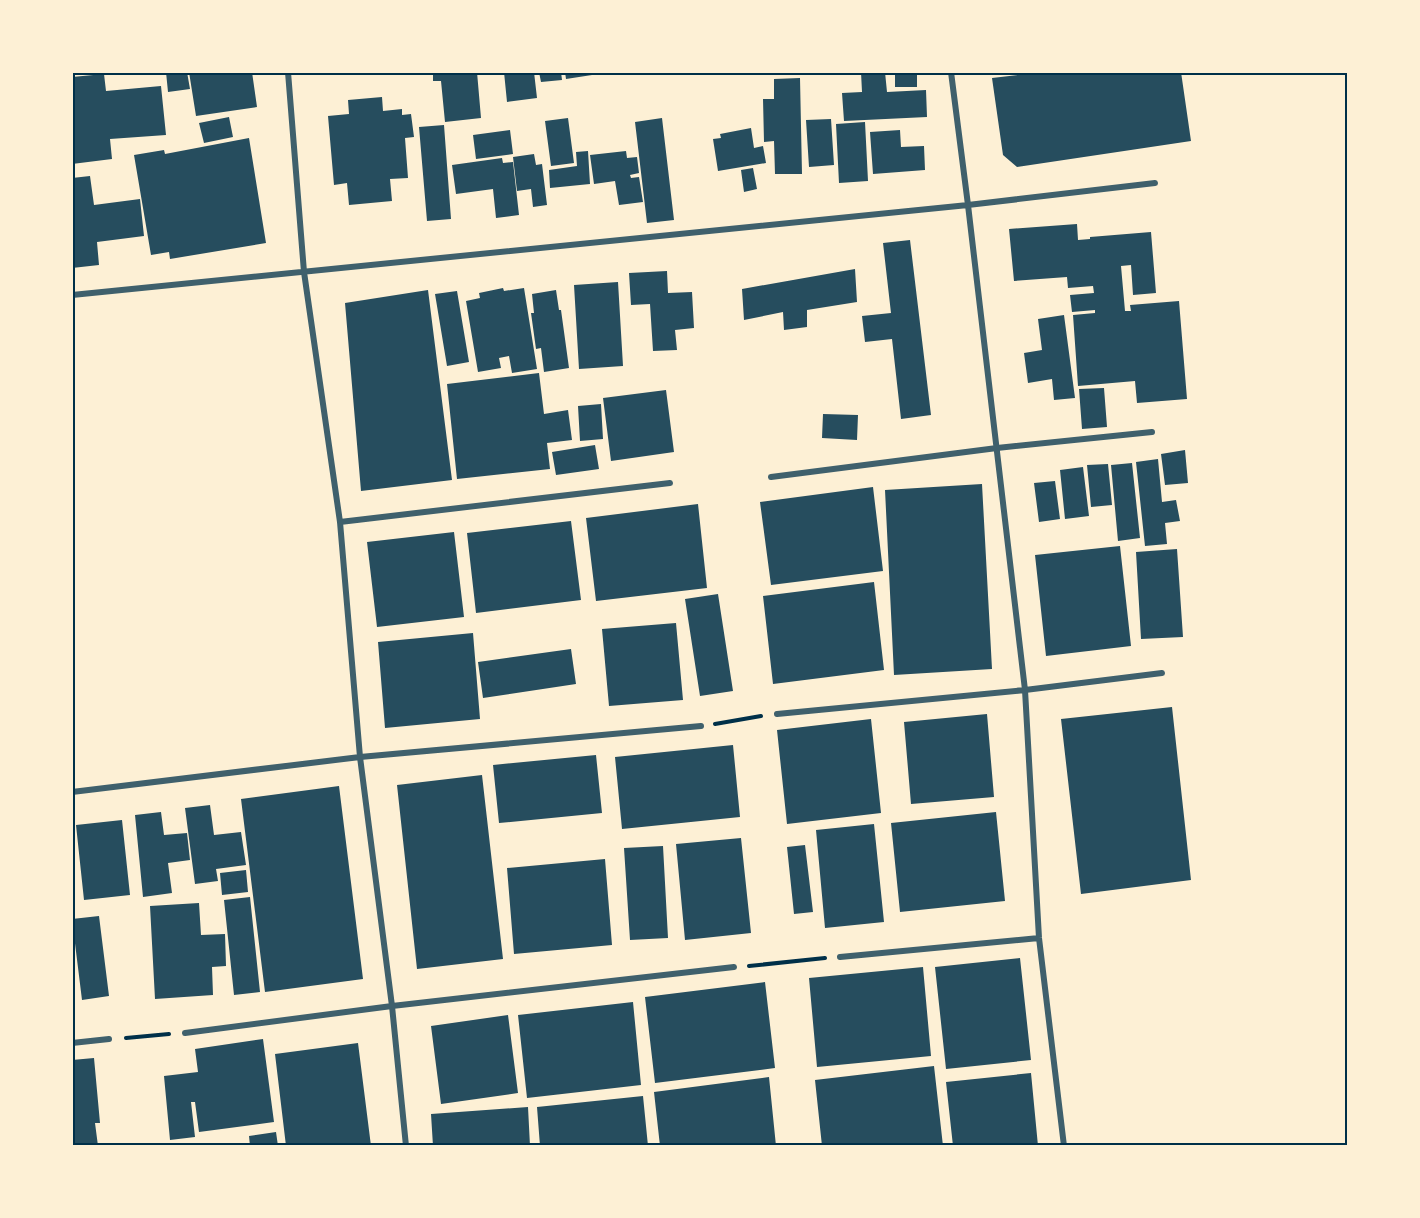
<svg xmlns="http://www.w3.org/2000/svg" width="1420" height="1218" viewBox="0 0 1420 1218" font-family="'Titillium Web',sans-serif">
  <style>
    .building { fill: #264d5e }
    .lines { fill: none; stroke-linecap: round; stroke-linejoin: round }
    .path { stroke: #003049; stroke-width: 4 }
    .minor { stroke: #3f606c; stroke-width: 6 }
    .neatline { fill: none; stroke: #003049; stroke-width: 2 }
  </style>
  <rect width="100%" height="100%" fill="#fdf0d5"/>
  <!-- building -->
  <path class="building" d="M 166,72 L 187,72 L 190,89 L 168,92 Z
    M 189,72 L 252,72 L 257,107 L 196,116 Z
    M 433,72 L 477,72 L 481,118 L 445,122 L 441,81 L 433,81 Z
    M 504,72 L 534,72 L 537,98 L 507,102 Z
    M 539,72 L 561,72 L 562,80 L 541,82 Z
    M 565,72 L 605,72 L 605,73 L 566,79 Z
    M 861,72 L 885,72 L 887,92 L 926,90 L 927,117 L 844,121 L 842,93 L 862,92 Z
    M 895,72 L 917,72 L 917,87 L 895,87 Z
    M 1042,72 L 1181,72 L 1191,141 L 1017,167 L 1003,155 L 992,78 Z
    M 104,74 L 106,91 L 161,86 L 166,135 L 110,139 L 112,159 L 72,164 L 72,77 Z
    M 800,78 L 802,174 L 775,174 L 774,141 L 764,142 L 763,99 L 774,99 L 774,79 Z
    M 382,97 L 383,111 L 402,109 L 402,115 L 411,114 L 414,137 L 405,138 L 408,178 L 390,179 L 392,201 L 349,205 L 347,183 L 334,185 L 328,116 L 349,114 L 348,100 Z
    M 229,117 L 233,137 L 204,143 L 199,123 Z
    M 568,118 L 574,163 L 551,166 L 545,121 Z
    M 662,118 L 674,220 L 647,223 L 635,122 Z
    M 831,119 L 834,165 L 809,167 L 806,120 Z
    M 865,122 L 868,181 L 839,183 L 836,124 Z
    M 444,125 L 451,219 L 427,221 L 419,127 Z
    M 751,128 L 754,148 L 763,146 L 766,163 L 718,171 L 713,139 L 721,138 L 720,134 Z
    M 510,130 L 513,154 L 476,159 L 473,135 Z
    M 900,130 L 901,147 L 924,146 L 925,170 L 873,174 L 870,132 Z
    M 249,138 L 266,243 L 170,259 L 169,252 L 151,255 L 134,155 L 164,150 L 165,154 Z
    M 588,151 L 590,184 L 550,188 L 549,170 L 577,166 L 576,152 Z
    M 626,151 L 627,158 L 637,157 L 639,173 L 630,175 L 631,178 L 639,177 L 643,202 L 619,205 L 615,181 L 594,184 L 590,155 Z
    M 534,154 L 536,165 L 542,164 L 547,205 L 533,207 L 531,189 L 517,191 L 513,157 Z
    M 502,158 L 503,163 L 513,162 L 519,215 L 496,218 L 493,189 L 456,194 L 452,165 Z
    M 753,168 L 757,189 L 744,192 L 741,170 Z
    M 90,176 L 94,205 L 140,199 L 144,236 L 97,242 L 99,265 L 72,268 L 72,178 Z
    M 1077,224 L 1078,240 L 1090,239 L 1090,237 L 1151,232 L 1156,293 L 1133,295 L 1131,265 L 1121,266 L 1125,311 L 1131,311 L 1130,305 L 1179,301 L 1187,399 L 1137,403 L 1135,381 L 1078,386 L 1073,315 L 1095,313 L 1095,310 L 1072,312 L 1070,295 L 1094,293 L 1093,286 L 1068,288 L 1067,277 L 1014,281 L 1009,229 Z
    M 910,240 L 931,415 L 901,419 L 892,339 L 865,342 L 862,316 L 891,313 L 883,243 Z
    M 855,269 L 857,302 L 807,310 L 807,327 L 784,330 L 783,312 L 744,320 L 742,289 Z
    M 667,271 L 668,293 L 692,292 L 694,328 L 675,330 L 677,350 L 653,351 L 650,304 L 631,305 L 629,273 Z
    M 618,282 L 623,366 L 579,369 L 574,285 Z
    M 503,288 L 504,291 L 524,288 L 537,369 L 512,373 L 509,356 L 499,358 L 501,368 L 478,372 L 466,301 L 480,298 L 479,293 Z
    M 428,290 L 452,480 L 361,491 L 345,303 Z
    M 556,290 L 559,310 L 561,310 L 569,368 L 544,372 L 541,348 L 536,349 L 531,313 L 534,313 L 532,294 Z
    M 457,291 L 469,362 L 447,366 L 435,294 Z
    M 1064,315 L 1075,398 L 1054,400 L 1052,379 L 1028,383 L 1024,353 L 1042,350 L 1038,319 Z
    M 539,373 L 544,414 L 568,410 L 572,440 L 547,443 L 550,469 L 457,479 L 447,384 Z
    M 1104,388 L 1107,427 L 1082,429 L 1079,389 Z
    M 666,390 L 674,452 L 611,461 L 603,398 Z
    M 601,404 L 603,439 L 580,441 L 578,406 Z
    M 823,414 L 858,415 L 857,440 L 822,438 Z
    M 595,445 L 599,469 L 556,475 L 552,452 Z
    M 1185,450 L 1188,483 L 1165,485 L 1161,454 Z
    M 1158,459 L 1162,502 L 1176,500 L 1180,521 L 1165,523 L 1167,544 L 1145,546 L 1136,462 Z
    M 1132,463 L 1140,538 L 1118,541 L 1111,465 Z
    M 1108,464 L 1112,505 L 1091,507 L 1087,465 Z
    M 1083,467 L 1089,516 L 1065,519 L 1060,470 Z
    M 1055,481 L 1060,519 L 1039,522 L 1034,483 Z
    M 982,484 L 992,669 L 894,675 L 885,490 Z
    M 873,487 L 883,571 L 771,585 L 760,502 Z
    M 698,504 L 707,588 L 596,601 L 586,518 Z
    M 571,521 L 581,600 L 476,613 L 467,533 Z
    M 454,532 L 464,617 L 377,627 L 367,542 Z
    M 1120,546 L 1131,646 L 1046,656 L 1035,555 Z
    M 1177,549 L 1183,637 L 1141,639 L 1136,552 Z
    M 874,582 L 884,670 L 773,684 L 763,596 Z
    M 718,594 L 733,691 L 700,696 L 685,599 Z
    M 676,623 L 683,700 L 609,706 L 602,629 Z
    M 473,633 L 480,719 L 385,728 L 378,642 Z
    M 571,649 L 576,684 L 483,698 L 478,662 Z
    M 1172,707 L 1191,880 L 1081,894 L 1061,719 Z
    M 987,714 L 994,797 L 911,804 L 904,722 Z
    M 871,719 L 881,813 L 787,824 L 777,730 Z
    M 733,745 L 740,817 L 622,829 L 615,757 Z
    M 596,755 L 602,813 L 499,823 L 493,765 Z
    M 482,775 L 503,959 L 417,969 L 397,785 Z
    M 339,786 L 363,979 L 265,992 L 241,799 Z
    M 210,805 L 214,835 L 241,832 L 246,865 L 216,869 L 218,881 L 195,884 L 185,808 Z
    M 161,812 L 164,835 L 187,833 L 190,860 L 168,863 L 172,893 L 143,897 L 135,815 Z
    M 996,812 L 1005,901 L 900,912 L 891,823 Z
    M 122,820 L 130,895 L 84,900 L 76,825 Z
    M 874,824 L 884,922 L 825,928 L 816,830 Z
    M 741,838 L 751,933 L 685,940 L 676,844 Z
    M 805,845 L 813,912 L 794,914 L 787,847 Z
    M 663,846 L 668,938 L 630,940 L 624,848 Z
    M 605,859 L 612,945 L 514,954 L 507,868 Z
    M 246,870 L 248,892 L 222,895 L 220,873 Z
    M 250,897 L 260,992 L 234,995 L 224,900 Z
    M 199,903 L 201,935 L 225,934 L 226,966 L 212,967 L 213,995 L 155,999 L 150,906 Z
    M 99,916 L 109,996 L 82,1000 L 72,919 Z
    M 1020,958 L 1031,1060 L 946,1069 L 935,967 Z
    M 923,967 L 931,1056 L 817,1067 L 809,978 Z
    M 765,982 L 775,1068 L 655,1083 L 645,997 Z
    M 633,1002 L 641,1085 L 527,1098 L 518,1015 Z
    M 508,1015 L 518,1093 L 441,1104 L 431,1026 Z
    M 263,1039 L 274,1122 L 199,1132 L 195,1102 L 191,1102 L 195,1137 L 170,1140 L 164,1076 L 198,1072 L 195,1049 Z
    M 358,1043 L 371,1146 L 286,1146 L 275,1054 Z
    M 94,1058 L 100,1123 L 95,1123 L 98,1146 L 72,1146 L 72,1060 Z
    M 934,1066 L 943,1146 L 822,1146 L 815,1080 Z
    M 1031,1073 L 1038,1146 L 953,1146 L 946,1082 Z
    M 769,1077 L 776,1146 L 660,1146 L 654,1092 Z
    M 643,1096 L 648,1146 L 540,1146 L 537,1107 Z
    M 528,1107 L 530,1146 L 433,1146 L 431,1114 Z
    M 276,1132 L 278,1146 L 250,1146 L 249,1136 Z"/>
  <g class="lines">
    <!-- path -->
    <path class="path" d="M 715,724 L 761,716
      M 749,966 L 825,958
      M 126,1038 L 169,1034"/>
    <!-- minor -->
    <path class="minor" d="M 288,72 L 304,272 L 340,522 L 360,757 L 392,1006 L 406,1146
      M 951,72 L 968,205 L 1025,690 L 1039,938 L 1064,1146
      M 72,295 L 968,205 L 1155,183
      M 771,477 L 997,448 L 1152,432
      M 340,522 L 670,483
      M 777,714 L 1025,690 L 1162,673
      M 72,792 L 360,757 L 701,726
      M 840,957 L 1039,938
      M 185,1033 L 392,1006 L 734,967
      M 72,1043 L 109,1039"/>
  </g>
  <!-- border -->
  <rect width="1420" height="1218" fill="none" stroke="#fdf0d5" stroke-width="147"/>
  <rect x="74" y="74" width="1272" height="1070" class="neatline"/>
</svg>
